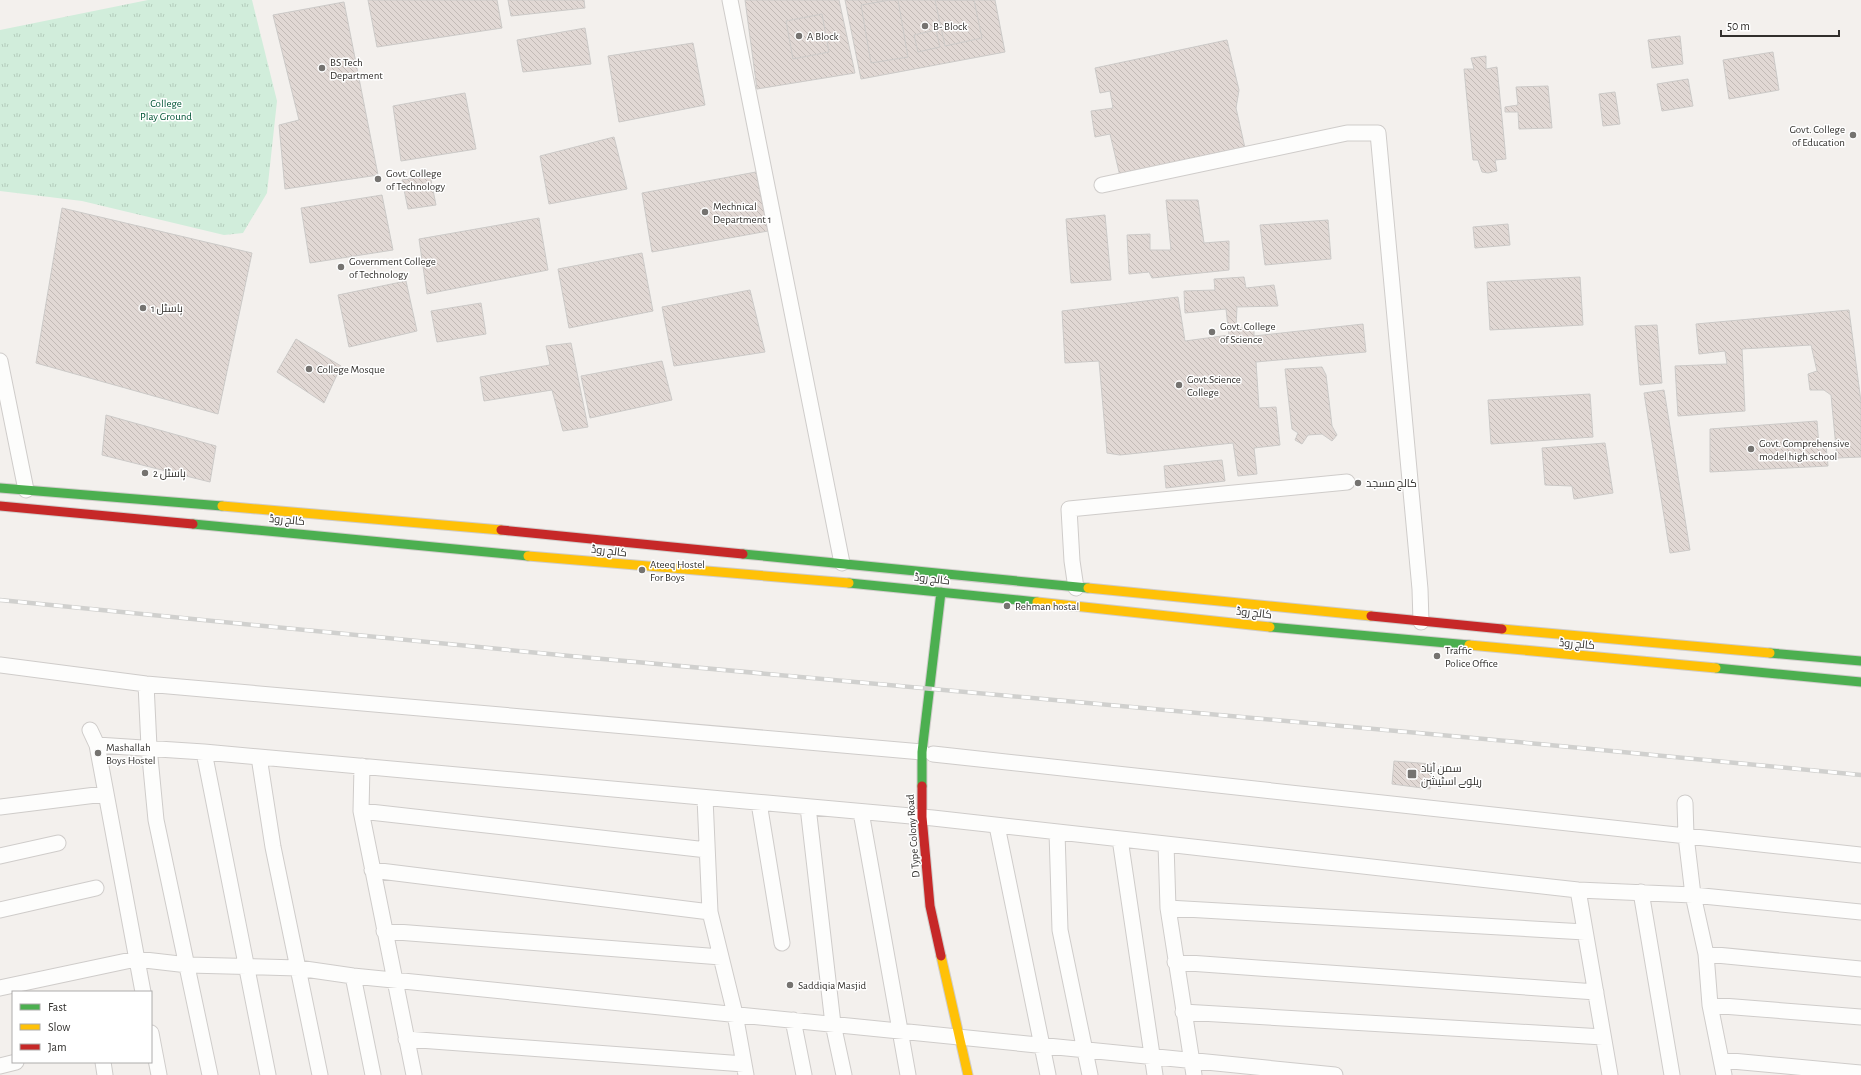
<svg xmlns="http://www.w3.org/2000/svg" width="1861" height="1075" viewBox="0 0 1861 1075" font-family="'Alegreya Sans',Cairo,sans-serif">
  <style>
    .grass { fill: url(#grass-tufts) }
    .building { fill: url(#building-back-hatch); stroke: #cccac8 }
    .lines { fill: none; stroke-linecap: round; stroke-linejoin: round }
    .street-casing { stroke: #cfccca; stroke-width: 17 }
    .fast-casing { stroke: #cfccca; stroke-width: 11 }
    .slow-casing { stroke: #cfccca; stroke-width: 11 }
    .jam-casing { stroke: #cfccca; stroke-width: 11 }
    .street { stroke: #fdfdfc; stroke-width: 15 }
    .fast { stroke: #4caf50; stroke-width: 9 }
    .slow { stroke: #ffc107; stroke-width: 9 }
    .jam { stroke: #c62828; stroke-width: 9 }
    .rail-casing { stroke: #d0d0ce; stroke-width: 4.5 }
    .rail { stroke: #fff; stroke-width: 3; stroke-dasharray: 9; stroke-linecap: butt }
    .poi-dot { fill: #757370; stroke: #fff; stroke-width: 1.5 }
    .labels { text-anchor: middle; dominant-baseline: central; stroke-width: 3; stroke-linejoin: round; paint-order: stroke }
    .poi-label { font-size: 11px; fill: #312f2c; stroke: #fff; text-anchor: start }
    .park-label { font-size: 11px; fill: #005435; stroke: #fff }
    .street-label { font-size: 11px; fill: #312f2c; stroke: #fff }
  </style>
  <defs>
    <pattern id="grass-tufts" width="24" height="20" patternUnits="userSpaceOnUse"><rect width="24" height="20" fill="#d1eddb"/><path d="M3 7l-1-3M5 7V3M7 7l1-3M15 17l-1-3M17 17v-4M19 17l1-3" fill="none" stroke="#b4ccbc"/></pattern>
    <pattern id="building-back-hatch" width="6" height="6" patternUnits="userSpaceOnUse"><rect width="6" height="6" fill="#e1d8d4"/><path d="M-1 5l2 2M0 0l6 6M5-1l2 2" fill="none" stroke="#c2bab6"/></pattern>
  </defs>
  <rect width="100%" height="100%" fill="#f3f0ed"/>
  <!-- grass -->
  <path class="grass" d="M 148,0 L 252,0 L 277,101 L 267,193 L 243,233 L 224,235 L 82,201 L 0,191 L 0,30 Z"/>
  <!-- building -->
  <path class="building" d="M 368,0 L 497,0 L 502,28 L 377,47 Z
    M 508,0 L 584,0 L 585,8 L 511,16 Z
    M 745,0 L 839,0 L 855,73 L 757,89 Z
    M 845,0 L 995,0 L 1005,52 L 861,79 Z
    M 890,0 L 898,0 L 908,57 L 871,63 L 861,5 Z
    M 935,0 L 974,0 L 982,38 L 945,46 Z
    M 344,2 L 378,175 L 285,189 L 279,125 L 299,120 L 273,15 Z
    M 822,14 L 829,52 L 793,59 L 786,21 Z
    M 585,28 L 591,64 L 523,72 L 517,40 Z
    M 936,30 L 940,47 L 918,52 L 914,35 Z
    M 1680,36 L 1683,64 L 1652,68 L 1648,40 Z
    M 1227,40 L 1239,90 L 1236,108 L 1245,148 L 1120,176 L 1110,134 L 1095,137 L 1091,111 L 1113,108 L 1110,91 L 1100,93 L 1095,68 Z
    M 693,43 L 705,105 L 619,122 L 608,56 Z
    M 1773,52 L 1779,90 L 1729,99 L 1723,60 Z
    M 1486,56 L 1486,69 L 1497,67 L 1506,159 L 1495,160 L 1497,171 L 1488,173 L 1482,172 L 1478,160 L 1473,160 L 1464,69 L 1474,69 L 1471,58 Z
    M 1688,79 L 1693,106 L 1662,111 L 1657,84 Z
    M 1548,86 L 1552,128 L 1519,129 L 1518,112 L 1505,112 L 1505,107 L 1518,105 L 1516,87 Z
    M 1615,92 L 1620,124 L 1603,126 L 1599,94 Z
    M 465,93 L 476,149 L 401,161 L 393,106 Z
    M 614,137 L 627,189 L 549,204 L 540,156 Z
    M 756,172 L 768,231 L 652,252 L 642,193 Z
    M 430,175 L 436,205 L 408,209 L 402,180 Z
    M 382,195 L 393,250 L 310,263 L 301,208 Z
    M 1166,200 L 1198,200 L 1204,243 L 1229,241 L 1229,270 L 1152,278 L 1149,272 L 1129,274 L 1127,235 L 1150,234 L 1150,250 L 1171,250 Z
    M 62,208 L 252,253 L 218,414 L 36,363 Z
    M 1105,215 L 1111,280 L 1071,283 L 1066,219 Z
    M 539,218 L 548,270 L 427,294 L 419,239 Z
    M 1328,220 L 1331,259 L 1265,265 L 1260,225 Z
    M 1508,224 L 1510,245 L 1475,248 L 1473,227 Z
    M 642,253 L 653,311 L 569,328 L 558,269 Z
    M 1244,277 L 1246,288 L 1274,285 L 1278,306 L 1237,307 L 1236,328 L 1254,328 L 1254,336 L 1363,324 L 1366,352 L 1256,362 L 1259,408 L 1276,407 L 1280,445 L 1254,448 L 1257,474 L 1238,476 L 1233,443 L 1120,455 L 1107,453 L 1099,361 L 1065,363 L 1062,311 L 1178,297 L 1185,341 L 1229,335 L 1226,309 L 1185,313 L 1184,291 L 1215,290 L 1214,279 Z
    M 1580,277 L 1583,325 L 1490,330 L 1487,282 Z
    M 406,281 L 417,331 L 349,347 L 338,295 Z
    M 750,290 L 765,352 L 674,366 L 662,307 Z
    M 481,303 L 486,334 L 437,342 L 431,311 Z
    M 1849,310 L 1861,402 L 1861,457 L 1837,458 L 1831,395 L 1824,390 L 1810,390 L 1808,374 L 1817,371 L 1811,345 L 1742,349 L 1745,411 L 1678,416 L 1675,366 L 1727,364 L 1725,351 L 1699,354 L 1696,324 Z
    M 1657,325 L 1662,383 L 1640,385 L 1635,326 Z
    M 296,339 L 341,366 L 324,403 L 277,372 Z
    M 571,343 L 588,427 L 563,431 L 552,390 L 484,401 L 480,377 L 550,365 L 546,346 Z
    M 662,361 L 672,400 L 590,418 L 581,376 Z
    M 1322,367 L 1326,375 L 1332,426 L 1337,435 L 1332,441 L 1322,434 L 1308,435 L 1302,444 L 1295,440 L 1298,433 L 1292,429 L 1285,369 Z
    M 1664,390 L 1690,550 L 1670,553 L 1644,393 Z
    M 1590,394 L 1593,437 L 1491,444 L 1488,400 Z
    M 106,415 L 216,446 L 210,482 L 102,455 Z
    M 1817,421 L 1819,446 L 1826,445 L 1828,466 L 1710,472 L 1710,429 Z
    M 1605,443 L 1613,493 L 1574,499 L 1572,486 L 1545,485 L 1542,448 Z
    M 1222,460 L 1225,481 L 1166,488 L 1164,466 Z
    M 1394,761 L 1432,764 L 1430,789 L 1392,784 Z"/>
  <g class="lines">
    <!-- street casing -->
    <g class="street-casing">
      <path id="street" d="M 730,0 L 842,563
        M 1102,185 L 1347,133 L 1378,133 L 1420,589 L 1421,622
        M 0,361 L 26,490
        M 1076,588 L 1072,561 L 1069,509 L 1347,482
        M 0,665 L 146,684 L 922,752
        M 146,684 L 149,747 L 156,820 L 210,1075
        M 90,730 L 97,745 L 143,992
        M 97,745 L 204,752 L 933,818 L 1578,890 L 1693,895 L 1861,912
        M 204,752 L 268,1075
        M 933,754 L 1861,855
        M 259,757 L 273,847 L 320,1075
        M 362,766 L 361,811 L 414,1075
        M 705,798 L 710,912 L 735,1014 L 746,1075
        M 759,803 L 782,943
        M 1685,803 L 1686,836 L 1693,895 L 1706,954 L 1710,1005 L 1724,1075
        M 0,807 L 104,794
        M 808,807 L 833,1024 L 844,1075
        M 361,811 L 707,850
        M 861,812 L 908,1075
        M 997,826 L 1048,1075
        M 1057,832 L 1060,930 L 1090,1075
        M 1120,839 L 1155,1075
        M 1166,844 L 1168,908 L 1194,1075
        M 0,856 L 58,843
        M 372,870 L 710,912
        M 1578,890 L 1610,1075
        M 1641,892 L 1672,1075
        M 1168,908 L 1585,932
        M 0,910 L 96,888
        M 384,931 L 721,957
        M 1706,954 L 1861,969
        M 1175,962 L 1596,992
        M 353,976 L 373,1075
        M 0,988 L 136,959 L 188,965 L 298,968 L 353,976 L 1335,1075
        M 1710,1005 L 1861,1017
        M 1183,1012 L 1603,1037
        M 793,1020 L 804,1075
        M 151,1033 L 159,1075
        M 406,1039 L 744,1064
        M 1721,1060 L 1861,1073
        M 103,1062 L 105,1075
        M 0,1066 L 16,1062"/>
    </g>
    <!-- fast casing -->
    <g class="fast-casing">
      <path id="fast" d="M 0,488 L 222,506
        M 193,524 L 528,556
        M 743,554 L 1088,588
        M 849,583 L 1037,602
        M 1270,627 L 1469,645
        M 1770,653 L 1861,661
        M 1716,668 L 1861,682
        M 922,786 L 922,752 L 941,592"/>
    </g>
    <!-- slow casing -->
    <g class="slow-casing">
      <path id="slow" d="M 222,506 L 501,530
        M 528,556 L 849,583
        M 1088,588 L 1371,616
        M 1037,602 L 1270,627
        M 1502,629 L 1770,653
        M 1469,645 L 1716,668
        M 941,956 L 968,1075"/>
    </g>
    <!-- jam casing -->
    <g class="jam-casing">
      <path id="jam" d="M 0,506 L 193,524
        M 501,530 L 743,554
        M 1371,616 L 1502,629
        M 922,786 L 922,817 L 930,906 L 941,956"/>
    </g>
    <!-- street -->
    <use href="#street" class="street"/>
    <!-- fast -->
    <use href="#fast" class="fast"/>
    <!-- slow -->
    <use href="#slow" class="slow"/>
    <!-- jam -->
    <use href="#jam" class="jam"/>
    <!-- rail casing -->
    <g class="rail-casing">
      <path id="rail" d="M 0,600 L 570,656 L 1539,744 L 1861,775"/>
    </g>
    <!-- rail -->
    <use href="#rail" class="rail"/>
  </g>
  <!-- markers -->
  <g class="poi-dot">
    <circle cx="925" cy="26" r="4"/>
    <circle cx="799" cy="36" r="4"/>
    <circle cx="322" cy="68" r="4"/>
    <circle cx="1853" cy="135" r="4"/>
    <circle cx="378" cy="179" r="4"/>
    <circle cx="705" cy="212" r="4"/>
    <circle cx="341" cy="267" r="4"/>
    <circle cx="143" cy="308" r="4"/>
    <circle cx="1212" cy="332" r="4"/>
    <circle cx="309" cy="369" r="4"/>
    <circle cx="1179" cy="385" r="4"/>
    <circle cx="1751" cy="449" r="4"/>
    <circle cx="145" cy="473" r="4"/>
    <circle cx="1358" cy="483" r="4"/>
    <circle cx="642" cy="570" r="4"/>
    <circle cx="1007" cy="606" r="4"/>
    <circle cx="1437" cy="656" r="4"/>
    <circle cx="98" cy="753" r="4"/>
    <rect x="1407" y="769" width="10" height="10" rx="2"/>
    <circle cx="790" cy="985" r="4"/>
  </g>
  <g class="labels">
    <!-- poi labels -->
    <g class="poi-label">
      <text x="933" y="26">B- Block</text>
      <text x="807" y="36">A Block</text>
      <text x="330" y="62">BS Tech<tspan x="330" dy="13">Department</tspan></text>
      <text x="1845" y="129" text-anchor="end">Govt. College<tspan x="1845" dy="13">of Education</tspan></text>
      <text x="386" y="173">Govt. College<tspan x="386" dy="13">of Technology</tspan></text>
      <text x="713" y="206">Mechnical<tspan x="713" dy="13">Department 1</tspan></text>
      <text x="349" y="261">Government College<tspan x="349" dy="13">of Technology</tspan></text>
      <text x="151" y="308">ہاسٹل 1</text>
      <text x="1220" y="326">Govt. College<tspan x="1220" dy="13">of Science</tspan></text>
      <text x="317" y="369">College Mosque</text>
      <text x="1187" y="379">Govt.Science<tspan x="1187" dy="13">College</tspan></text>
      <text x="1759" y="443">Govt. Comprehensive<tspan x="1759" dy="13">model high school</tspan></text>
      <text x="153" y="473">ہاسٹل 2</text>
      <text x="1366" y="483">کالج مسجد</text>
      <text x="650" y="564">Ateeq Hostel<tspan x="650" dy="13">For Boys</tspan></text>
      <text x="1015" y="606">Rehman hostal</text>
      <text x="1445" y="650">Traffic<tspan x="1445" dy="13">Police Office</tspan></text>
      <text x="106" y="747">Mashallah<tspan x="106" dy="13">Boys Hostel</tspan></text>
      <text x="1421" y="768">سمن آباد<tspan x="1421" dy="13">ریلوے اسٹیشن</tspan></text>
      <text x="798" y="985">Saddiqia Masjid</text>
    </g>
    <!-- park labels -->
    <g class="park-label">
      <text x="166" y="103">College<tspan x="166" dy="13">Play Ground</tspan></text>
    </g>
    <!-- street labels -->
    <g class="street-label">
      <text transform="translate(287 520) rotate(5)">کالج روڈ</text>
      <text transform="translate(609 551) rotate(6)">کالج روڈ</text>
      <text transform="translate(932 579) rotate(6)">کالج روڈ</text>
      <text transform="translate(1254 613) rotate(6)">کالج روڈ</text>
      <text transform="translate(1577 644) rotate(5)">کالج روڈ</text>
      <text transform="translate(913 836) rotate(-94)">D Type Colony Road</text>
    </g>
  </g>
  <!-- legend -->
  <rect x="12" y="991" width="140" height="72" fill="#ffffff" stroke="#adacab"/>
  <rect x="20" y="1004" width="20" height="6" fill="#4caf50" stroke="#adacab"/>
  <text x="48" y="1011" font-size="12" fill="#312f2c">Fast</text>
  <rect x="20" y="1024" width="20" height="6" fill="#ffc107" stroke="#adacab"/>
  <text x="48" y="1031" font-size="12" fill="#312f2c">Slow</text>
  <rect x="20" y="1044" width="20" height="6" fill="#c62828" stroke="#adacab"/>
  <text x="48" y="1051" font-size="12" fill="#312f2c">Jam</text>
  <!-- scale -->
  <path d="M1721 30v6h118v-6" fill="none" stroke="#312f2c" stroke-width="2"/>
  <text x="1727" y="30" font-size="12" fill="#312f2c" stroke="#ffffff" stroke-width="3" paint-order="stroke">50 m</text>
</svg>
